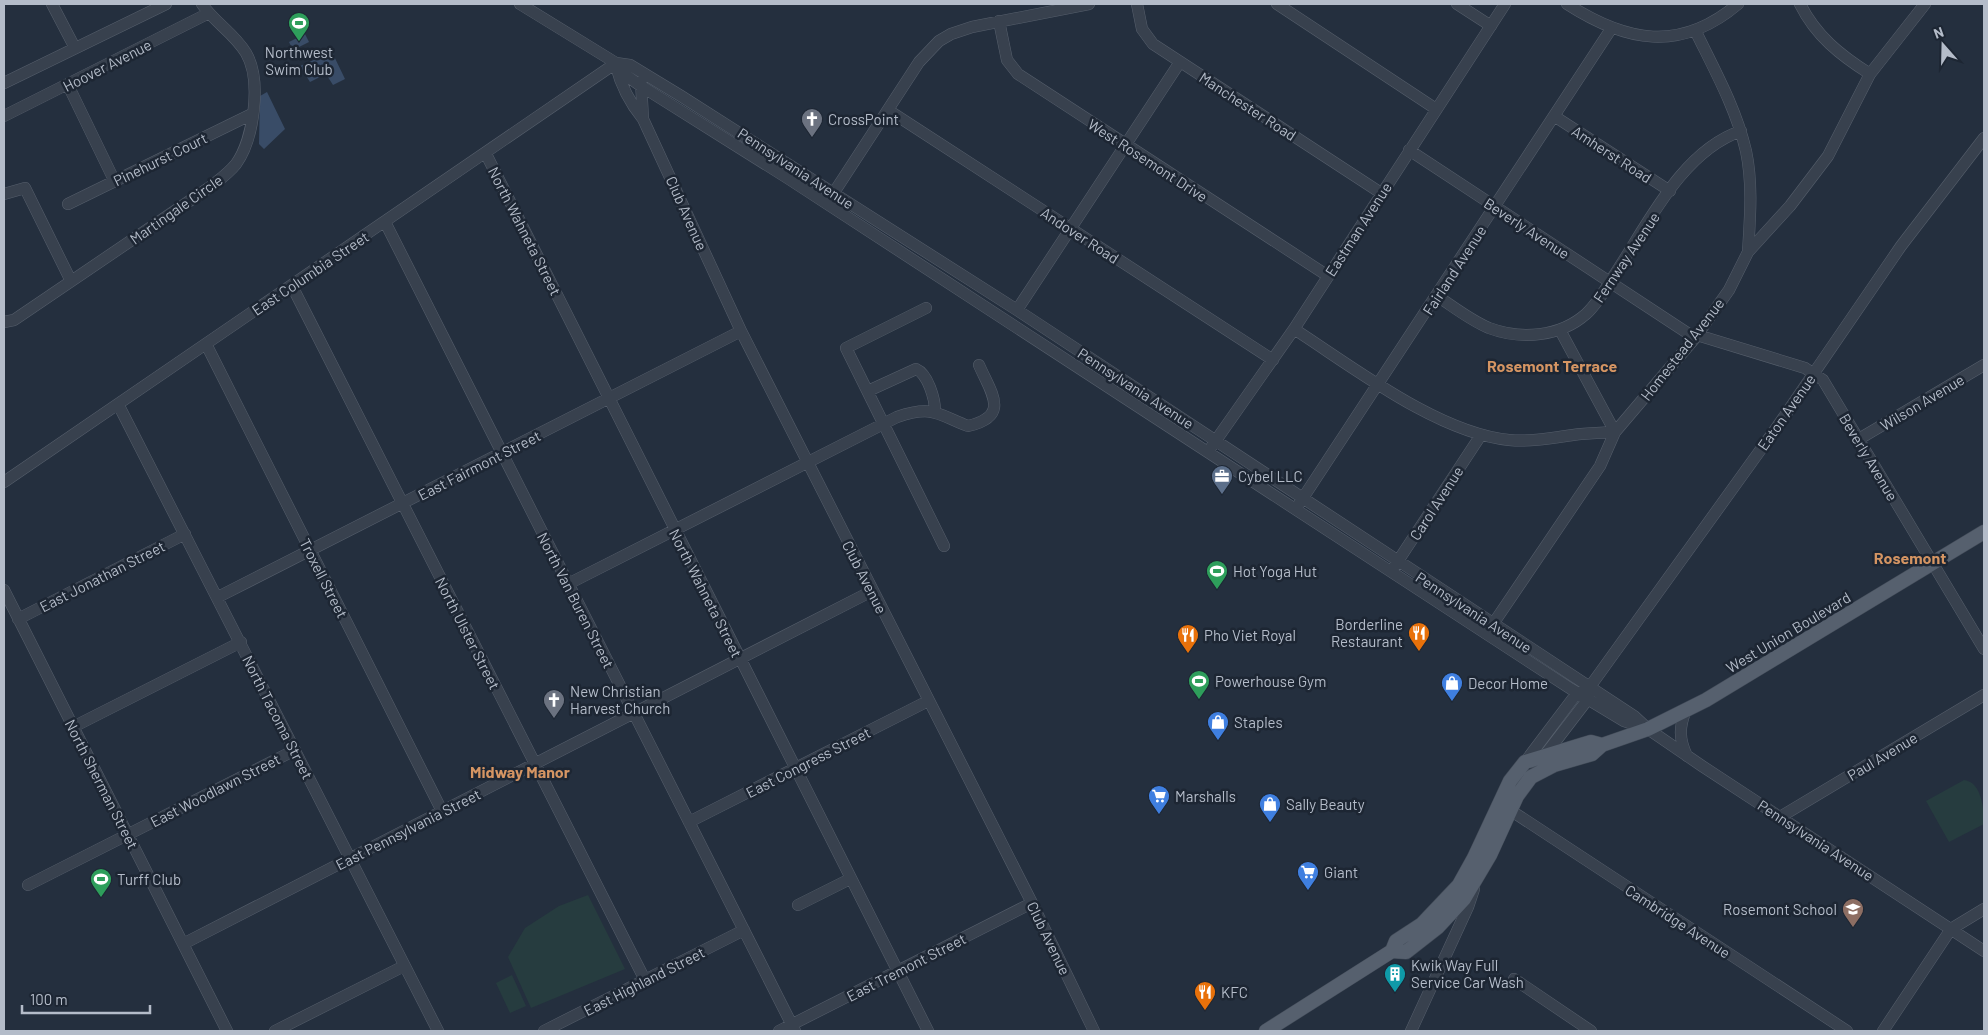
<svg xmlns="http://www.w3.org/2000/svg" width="1988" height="1035" viewBox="0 0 1988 1035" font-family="Barlow,sans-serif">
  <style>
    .green { fill: #263c3f }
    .water { fill: #394c67 }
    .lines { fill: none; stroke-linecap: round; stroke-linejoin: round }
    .minor-casing { stroke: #565f6c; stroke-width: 12 }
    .major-casing { stroke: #414a57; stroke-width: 15 }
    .minor { stroke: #38414e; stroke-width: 11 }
    .major { stroke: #56606e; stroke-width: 14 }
    .labels { text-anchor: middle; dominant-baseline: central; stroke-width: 5; stroke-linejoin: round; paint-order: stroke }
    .poi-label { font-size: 15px; fill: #b4bcc9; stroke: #1d2633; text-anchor: start }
    .street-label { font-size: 15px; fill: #b4bcc9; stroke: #1d2633 }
    .neighbourhood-label { font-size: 16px; font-weight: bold; fill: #d59563; stroke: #1d2633 }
  </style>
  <rect width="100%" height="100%" fill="#242f3e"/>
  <!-- green -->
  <path class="green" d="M 1964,780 C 1982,782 1984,810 1984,824 L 1949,842 L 1926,801 Z
    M 588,895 L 625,969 L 531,1008 L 508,957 L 525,928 L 559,906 Z
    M 512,975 L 526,1006 L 510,1013 L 496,983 Z"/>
  <!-- water -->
  <path class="water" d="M 305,34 L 309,42 L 293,50 L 289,42 Z
    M 332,52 L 345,79 L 333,85 L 326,74 L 310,82 L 300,66 Z
    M 267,92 L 285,129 L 264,149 L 259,144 L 260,96 Z"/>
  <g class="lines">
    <!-- minor casing -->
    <g class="minor-casing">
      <path id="minor" d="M 52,4 L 75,48
        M 520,4 L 616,63 L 624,74 L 641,86 L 789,179 L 1571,689 L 1624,721 L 1642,727
        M 1137,4 L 1142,29 L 1153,44 L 1381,193
        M 1277,4 L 1436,109
        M 1457,4 L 1491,26
        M 1567,4 C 1626,42 1680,53 1738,4
        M 1800,4 C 1816,36 1840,55 1870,74
        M 999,21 L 1007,60 L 1018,74 L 1328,276
        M 1695,30 C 1714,69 1736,108 1746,151 C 1753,184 1750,219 1748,252
        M 616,63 L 630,65 L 681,96 L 1017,310 L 1634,716 L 1648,729 L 1702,766 L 1984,951
        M 616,66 C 621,86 630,103 643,119 L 741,331 L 1032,903 L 1094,1031
        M 641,81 L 643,119
        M 4,83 L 166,4
        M 68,85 L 115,182
        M 888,110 L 1273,360
        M 4,116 L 209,13
        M 1554,116 L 1670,191
        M 1409,150 L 1695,338
        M 486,154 L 928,1031
        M 4,194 L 25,188 L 71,281
        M 831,197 L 919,62 L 939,41 L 951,34 L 972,27 L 1089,4
        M 68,204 L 252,114
        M 385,222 L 795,1031
        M 292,286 L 645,980
        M 1437,296 C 1454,307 1470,320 1489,328 C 1521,340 1560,337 1586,314 C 1598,303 1606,288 1615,274 C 1648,224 1682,151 1741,131
        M 926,308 L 846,348 L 944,546
        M 1017,310 L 1180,62
        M 4,322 L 14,320 L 210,187 C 219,180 229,173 236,164 C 254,139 262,80 246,53 C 234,33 214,22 202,4
        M 1294,329 C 1353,367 1438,433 1509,440 C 1531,442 1552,438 1573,435 C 1587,433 1602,433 1615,432 L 1560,330
        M 1697,335 L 1805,368 L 1823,380 L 1984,649
        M 206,344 L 442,811
        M 868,391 L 916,369 C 928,374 935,399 935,411
        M 118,404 L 438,1031
        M 1859,439 L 1984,365
        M 1212,446 L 1294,329 L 1505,4
        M 4,482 L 616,63
        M 1299,504 L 1611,29
        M 1394,567 L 1481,435
        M 568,584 L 897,417 C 933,405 937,414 968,426 C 1011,416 991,393 979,365
        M 4,590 L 227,1031
        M 218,597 L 741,331
        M 18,619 L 185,534
        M 1493,624 L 1600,466 L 1615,432 L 1695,338 L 1729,290 L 1748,252 L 1790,206 L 1828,156 L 1870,74 L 1925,4
        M 1686,710 C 1679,727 1679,739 1687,756
        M 73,727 L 241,642
        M 1542,759 L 1588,699 L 1589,688 L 1777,427 L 1901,246 L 1984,138
        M 1525,762 L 1577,693 L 1583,690
        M 1510,810 L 1847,1031
        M 1780,817 L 1984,695
        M 689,822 L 928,701
        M 28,885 L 295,750
        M 798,905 L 850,879
        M 183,944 L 872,591
        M 1514,979 L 1591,1031
        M 275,1031 L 404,966
        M 544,1031 L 744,930
        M 779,1031 L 1032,903
        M 1411,1031 L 1468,907 L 1474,889
        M 1883,1031 L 1951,929 L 1984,909"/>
    </g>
    <!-- major casing -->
    <g class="major-casing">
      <path id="major" d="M 1392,951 L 1396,941 L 1422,924 L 1459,885 L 1474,858 L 1510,781 L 1525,762 L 1591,742 L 1602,745
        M 1266,1031 L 1392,951 L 1406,952 L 1438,927 L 1464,899 L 1490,855 L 1517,796 L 1531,777 L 1554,765 L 1592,754 L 1602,745 L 1648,729 L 1706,700 L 1984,532"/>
    </g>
    <!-- minor -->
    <use href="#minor" class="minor"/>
    <!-- major -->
    <use href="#major" class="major"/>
  </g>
  <!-- icons -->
  <defs>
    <g id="stadium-pin" transform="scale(1.125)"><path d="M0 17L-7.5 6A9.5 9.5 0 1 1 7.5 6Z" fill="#2e9e5b" stroke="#1d2633"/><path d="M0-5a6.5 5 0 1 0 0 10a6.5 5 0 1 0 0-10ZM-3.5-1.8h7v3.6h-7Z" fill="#fff"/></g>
    <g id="church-pin" transform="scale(1.125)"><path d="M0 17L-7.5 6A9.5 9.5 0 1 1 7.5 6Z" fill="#6b7280" stroke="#1d2633"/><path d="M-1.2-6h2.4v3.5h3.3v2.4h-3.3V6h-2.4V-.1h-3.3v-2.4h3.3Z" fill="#fff"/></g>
    <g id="office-pin" transform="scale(1.125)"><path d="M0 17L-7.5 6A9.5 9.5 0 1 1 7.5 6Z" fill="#5c6f8a" stroke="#1d2633"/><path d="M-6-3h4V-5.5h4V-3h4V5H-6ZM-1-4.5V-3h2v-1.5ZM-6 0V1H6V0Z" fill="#fff"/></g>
    <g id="restaurant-pin" transform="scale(1.125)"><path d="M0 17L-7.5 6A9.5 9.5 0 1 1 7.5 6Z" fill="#e8710a" stroke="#1d2633"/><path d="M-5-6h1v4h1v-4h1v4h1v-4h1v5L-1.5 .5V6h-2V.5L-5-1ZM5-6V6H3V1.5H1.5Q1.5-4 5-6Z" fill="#fff"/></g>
    <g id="shop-pin" transform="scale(1.125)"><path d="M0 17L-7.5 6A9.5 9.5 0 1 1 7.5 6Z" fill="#3f7fe0" stroke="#1d2633"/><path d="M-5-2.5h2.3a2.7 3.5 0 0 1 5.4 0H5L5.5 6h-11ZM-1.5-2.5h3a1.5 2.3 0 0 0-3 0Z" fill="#fff"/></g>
    <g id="supermarket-pin" transform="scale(1.125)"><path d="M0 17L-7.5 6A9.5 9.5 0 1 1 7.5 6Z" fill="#3f7fe0" stroke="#1d2633"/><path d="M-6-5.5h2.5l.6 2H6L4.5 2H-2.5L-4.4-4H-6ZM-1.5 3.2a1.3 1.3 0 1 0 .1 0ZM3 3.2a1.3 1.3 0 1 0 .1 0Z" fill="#fff"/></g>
    <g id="school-pin" transform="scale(1.125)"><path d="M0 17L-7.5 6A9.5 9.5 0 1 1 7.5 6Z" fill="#8d6e63" stroke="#1d2633"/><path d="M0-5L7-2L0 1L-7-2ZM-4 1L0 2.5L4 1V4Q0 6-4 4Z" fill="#fff"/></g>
    <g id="building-pin" transform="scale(1.125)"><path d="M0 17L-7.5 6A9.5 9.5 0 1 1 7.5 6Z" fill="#0f9aa8" stroke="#1d2633"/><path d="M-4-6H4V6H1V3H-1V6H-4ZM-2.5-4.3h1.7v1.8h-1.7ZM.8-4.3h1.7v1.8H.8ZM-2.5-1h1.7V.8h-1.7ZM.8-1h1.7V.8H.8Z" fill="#fff"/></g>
  </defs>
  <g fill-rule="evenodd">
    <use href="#stadium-pin" x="299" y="23"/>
    <use href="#church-pin" x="812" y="119"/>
    <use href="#office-pin" x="1222" y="476"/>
    <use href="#stadium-pin" x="1217" y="571"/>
    <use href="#restaurant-pin" x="1419" y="633"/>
    <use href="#restaurant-pin" x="1188" y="635"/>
    <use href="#stadium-pin" x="1199" y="681"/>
    <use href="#shop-pin" x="1452" y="683"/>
    <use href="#church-pin" x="554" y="700"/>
    <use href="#shop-pin" x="1218" y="722"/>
    <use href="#supermarket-pin" x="1159" y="796"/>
    <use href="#shop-pin" x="1270" y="804"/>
    <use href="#supermarket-pin" x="1308" y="872"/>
    <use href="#stadium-pin" x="101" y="879"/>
    <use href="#school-pin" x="1853" y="909"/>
    <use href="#building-pin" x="1395" y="974"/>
    <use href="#restaurant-pin" x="1205" y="992"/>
  </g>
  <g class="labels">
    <!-- poi labels -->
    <g class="poi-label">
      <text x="299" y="52" text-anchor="middle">Northwest<tspan x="299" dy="17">Swim Club</tspan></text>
      <text x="828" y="119">CrossPoint</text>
      <text x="1238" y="476">Cybel LLC</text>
      <text x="1233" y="571">Hot Yoga Hut</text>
      <text x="1403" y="624" text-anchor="end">Borderline<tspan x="1403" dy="17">Restaurant</tspan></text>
      <text x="1204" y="635">Pho Viet Royal</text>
      <text x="1215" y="681">Powerhouse Gym</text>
      <text x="1468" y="683">Decor Home</text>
      <text x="570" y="691">New Christian<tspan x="570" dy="17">Harvest Church</tspan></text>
      <text x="1234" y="722">Staples</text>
      <text x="1175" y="796">Marshalls</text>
      <text x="1286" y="804">Sally Beauty</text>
      <text x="1324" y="872">Giant</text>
      <text x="117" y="879">Turff Club</text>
      <text x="1837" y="909" text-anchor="end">Rosemont School</text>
      <text x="1411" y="965">Kwik Way Full<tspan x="1411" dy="17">Service Car Wash</tspan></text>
      <text x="1221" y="992">KFC</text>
    </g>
    <!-- street labels -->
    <g class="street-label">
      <text transform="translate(107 65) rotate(-27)">Hoover Avenue</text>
      <text transform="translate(1248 106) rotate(33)">Manchester Road</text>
      <text transform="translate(1612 154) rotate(33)">Amherst Road</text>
      <text transform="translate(160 159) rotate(-26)">Pinehurst Court</text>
      <text transform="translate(1148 160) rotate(33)">West Rosemont Drive</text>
      <text transform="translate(796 168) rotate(33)">Pennsylvania Avenue</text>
      <text transform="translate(176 209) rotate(-35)">Martingale Circle</text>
      <text transform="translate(687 213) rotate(66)">Club Avenue</text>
      <text transform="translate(1527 228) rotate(33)">Beverly Avenue</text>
      <text transform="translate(1358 229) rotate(-57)">Eastman Avenue</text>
      <text transform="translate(525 231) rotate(63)">North Wahneta Street</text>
      <text transform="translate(1080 235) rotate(33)">Andover Road</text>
      <text transform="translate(1626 257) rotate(-56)">Fernway Avenue</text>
      <text transform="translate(1454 270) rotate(-57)">Fairland Avenue</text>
      <text transform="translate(310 273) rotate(-34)">East Columbia Street</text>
      <text transform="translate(1682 349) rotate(-52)">Homestead Avenue</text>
      <text transform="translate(1136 388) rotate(33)">Pennsylvania Avenue</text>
      <text transform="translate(1922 402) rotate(-31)">Wilson Avenue</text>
      <text transform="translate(1786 412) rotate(-55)">Eaton Avenue</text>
      <text transform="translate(1869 457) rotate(59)">Beverly Avenue</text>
      <text transform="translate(479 465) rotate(-27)">East Fairmont Street</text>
      <text transform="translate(1436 503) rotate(-57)">Carol Avenue</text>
      <text transform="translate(102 576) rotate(-27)">East Jonathan Street</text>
      <text transform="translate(865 577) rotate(63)">Club Avenue</text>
      <text transform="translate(324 578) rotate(63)">Troxell Street</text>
      <text transform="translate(706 593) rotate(63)">North Wahneta Street</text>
      <text transform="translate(576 600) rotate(63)">North Van Buren Street</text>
      <text transform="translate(1474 612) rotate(33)">Pennsylvania Avenue</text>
      <text transform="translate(1788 632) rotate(-31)">West Union Boulevard</text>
      <text transform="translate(468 633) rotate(63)">North Ulster Street</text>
      <text transform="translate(278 717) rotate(63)">North Tacoma Street</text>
      <text transform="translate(1882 756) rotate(-31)">Paul Avenue</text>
      <text transform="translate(808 762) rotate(-27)">East Congress Street</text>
      <text transform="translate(102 784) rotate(63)">North Sherman Street</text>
      <text transform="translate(215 790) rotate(-27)">East Woodlawn Street</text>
      <text transform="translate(408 829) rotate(-27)">East Pennsylvania Street</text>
      <text transform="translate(1816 840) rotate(33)">Pennsylvania Avenue</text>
      <text transform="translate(1678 921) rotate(33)">Cambridge Avenue</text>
      <text transform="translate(1049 938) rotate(64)">Club Avenue</text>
      <text transform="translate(906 967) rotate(-27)">East Tremont Street</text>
      <text transform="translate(644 981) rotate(-27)">East Highland Street</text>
    </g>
    <!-- neighbourhood labels -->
    <g class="neighbourhood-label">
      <text x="1552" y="365">Rosemont Terrace</text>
      <text x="1910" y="557">Rosemont</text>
      <text x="520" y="771">Midway Manor</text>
    </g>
  </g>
  <!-- border -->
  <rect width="1988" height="1035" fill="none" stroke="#b4bcc9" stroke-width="10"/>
  <!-- north arrow -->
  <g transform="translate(1943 45) rotate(340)" stroke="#1d2633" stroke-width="4" paint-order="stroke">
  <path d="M0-4L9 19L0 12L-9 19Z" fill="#b4bcc9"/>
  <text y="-8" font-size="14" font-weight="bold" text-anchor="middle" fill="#b4bcc9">N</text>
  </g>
  <!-- scale -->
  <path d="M22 1005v8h128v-8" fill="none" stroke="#b4bcc9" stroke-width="2.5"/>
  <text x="30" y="1005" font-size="15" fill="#b4bcc9" stroke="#1d2633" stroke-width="4" paint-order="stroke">100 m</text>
</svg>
